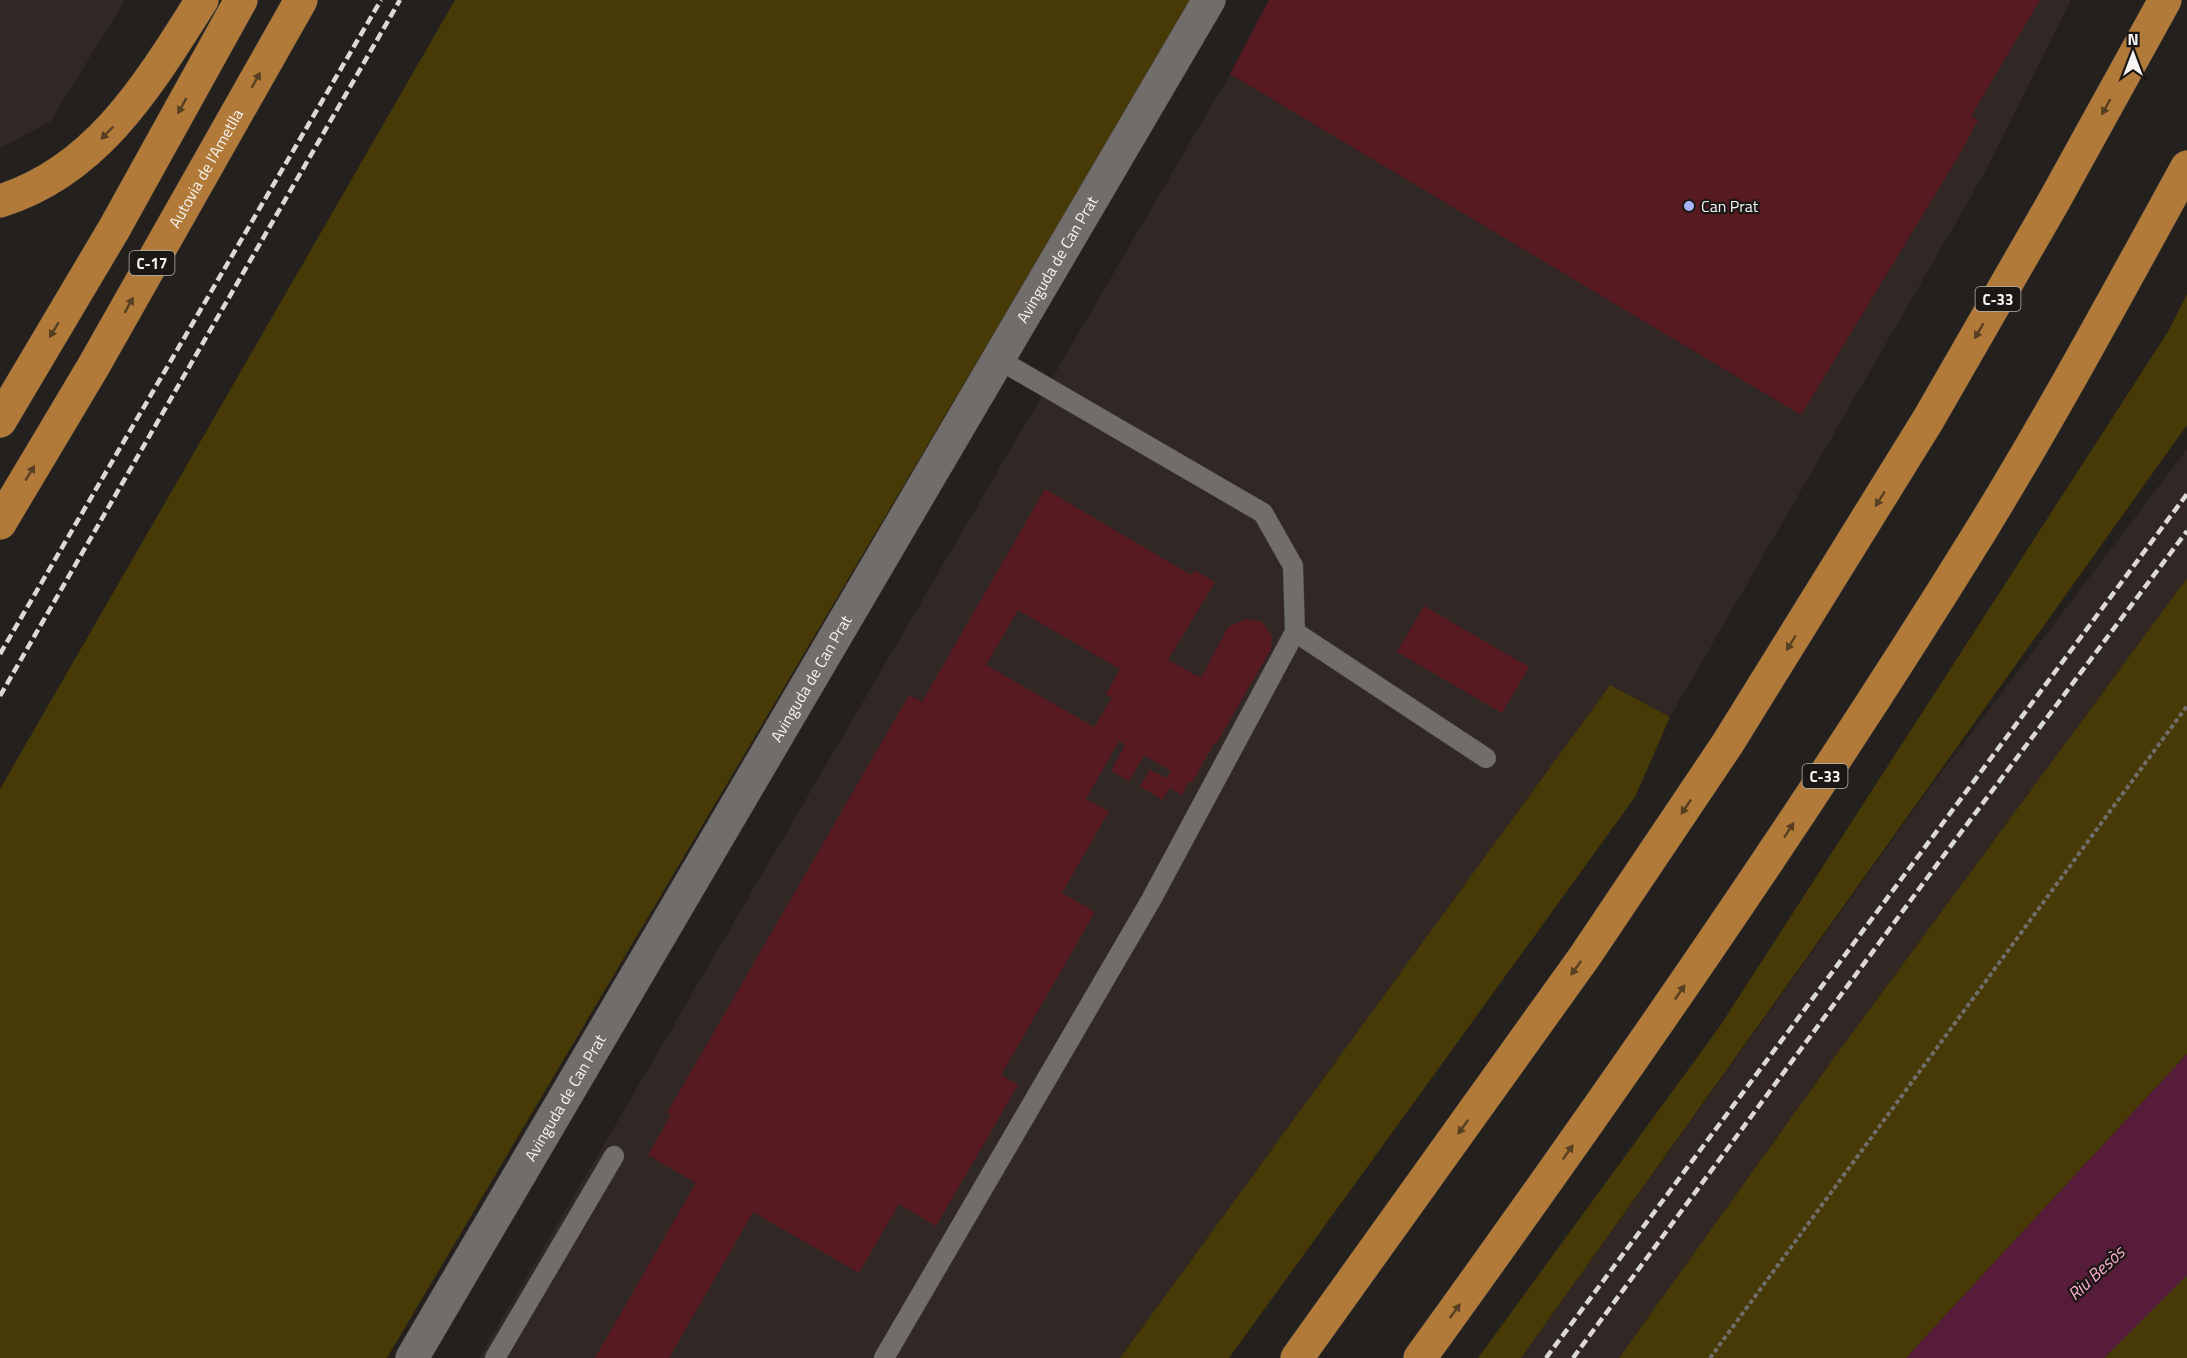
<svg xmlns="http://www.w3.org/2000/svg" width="2187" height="1358" viewBox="0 0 2187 1358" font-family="'Titillium Web',sans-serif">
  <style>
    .built { fill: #312724 }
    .green { fill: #483a07 }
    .water { fill: #561c39 }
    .building { fill: #581a21; fill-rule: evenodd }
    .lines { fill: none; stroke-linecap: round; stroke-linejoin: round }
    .service-casing { stroke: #403d3c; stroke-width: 21 }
    .minor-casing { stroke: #403d3c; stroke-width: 34 }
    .motorway-casing { stroke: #403d3c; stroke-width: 34 }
    .path { stroke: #706d6b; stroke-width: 4; stroke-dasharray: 4.5 3; stroke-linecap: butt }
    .service { stroke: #716d6b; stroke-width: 20 }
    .minor { stroke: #716d6b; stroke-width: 33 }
    .motorway { stroke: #b27a38; stroke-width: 33 }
    .rail { stroke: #dbd9d8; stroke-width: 4.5; stroke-dasharray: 9 4.5; stroke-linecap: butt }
    .oneway { fill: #573f23 }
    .poi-dot { fill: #a7b1fc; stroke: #1a1715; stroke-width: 2 }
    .labels { text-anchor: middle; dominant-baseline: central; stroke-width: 4.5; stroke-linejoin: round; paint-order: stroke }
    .shield { fill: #1a1715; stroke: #b4b2b0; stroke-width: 1.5 }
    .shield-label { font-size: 15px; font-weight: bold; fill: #f6f4f3 }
    .street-label { font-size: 16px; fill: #f6f4f3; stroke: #1a1715 }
    .poi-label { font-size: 16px; fill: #f6f4f3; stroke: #1a1715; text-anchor: start }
    .water-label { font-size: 18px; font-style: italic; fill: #f9adcc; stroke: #1a1715 }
  </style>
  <rect width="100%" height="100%" fill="#23201e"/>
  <!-- built -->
  <path class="built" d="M 0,0 L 125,0 L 50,122 L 0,148 Z
    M 1706,0 L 2071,0 L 1984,174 L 1670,717 L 1610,685 L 1120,1358 L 479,1358 L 1230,74 L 1801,415 L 1958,157 Z
    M 2187,449 L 2187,578 L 1836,1055 L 1619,1358 L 1521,1358 L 1931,786 Z"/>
  <!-- green -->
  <path class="green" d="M 455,0 L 1191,0 L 387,1358 L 0,1358 L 0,789 Z
    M 2187,294 L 2187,425 L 1521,1358 L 1478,1358 L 1720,1026 L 2169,330 Z
    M 2187,578 L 2187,1054 L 1906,1358 L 1619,1358 L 1836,1055 Z
    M 1610,685 L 1670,717 L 1635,797 L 1229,1358 L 1120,1358 Z
    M 2187,1275 L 2187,1358 L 2104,1358 Z"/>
  <!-- water -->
  <path class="water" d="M 2187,1054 L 2187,1275 L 2104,1358 L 1906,1358 Z"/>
  <!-- building -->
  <path class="building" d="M 1269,0 L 2040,0 L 1971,116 L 1978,120 L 1958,157 L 1801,415 L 1230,74 Z
    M 1045,489 L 1191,575 L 1195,570 L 1215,582 L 1168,660 L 1201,678 L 1228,627 L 1246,619 L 1261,621 L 1272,636 L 1271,649 L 1216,744 L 1214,743 L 1192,783 L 1189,781 L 1182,795 L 1170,788 L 1162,800 L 1140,786 L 1150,770 L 1166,778 L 1171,771 L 1144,755 L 1129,781 L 1111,771 L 1125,745 L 1119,741 L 1086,799 L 1109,811 L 1062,893 L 1095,912 L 1001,1075 L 1018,1085 L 936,1226 L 899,1204 L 859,1273 L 753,1212 L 669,1358 L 595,1358 L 696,1183 L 648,1155 L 671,1115 L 667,1113 L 909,695 L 922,702 ZM 1018,610 L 1120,669 L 1106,694 L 1112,698 L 1094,727 L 986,665 Z
    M 1424,606 L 1529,667 L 1502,713 L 1397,652 Z"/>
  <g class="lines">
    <!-- service casing -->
    <g class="service-casing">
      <path id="service" d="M 1295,632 L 1486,758
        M 495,1358 L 614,1156
        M 884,1358 L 1151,900 L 1295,632 L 1293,566 L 1263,513 L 998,359"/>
    </g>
    <!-- minor casing -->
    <g class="minor-casing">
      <g id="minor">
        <path id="s1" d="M 412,1358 L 1209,0"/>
      </g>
    </g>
    <!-- motorway casing -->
    <g class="motorway-casing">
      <g id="motorway">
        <path d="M 0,201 C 98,171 150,82 202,0"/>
        <path d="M 0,421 L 114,229 L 241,0"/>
        <path id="s2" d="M 0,523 L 93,367 L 301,0"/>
        <path d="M 1297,1358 L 1585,956 L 1728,743 L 1928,420 L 2054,201 L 2165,0"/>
        <path d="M 1420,1358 C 1615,1088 1805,815 1980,532 C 2053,413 2120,289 2187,167"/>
      </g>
    </g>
    <!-- path -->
    <path class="path" d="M 1710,1358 L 2187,706"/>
    <!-- service -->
    <use href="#service" class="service"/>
    <!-- minor -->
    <use href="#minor" class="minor"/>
    <!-- motorway -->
    <use href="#motorway" class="motorway"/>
    <!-- rail -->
    <path class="rail" d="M 0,654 L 381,0
      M 0,696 L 400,0
      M 1546,1358 L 2187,494
      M 1573,1358 L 1950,847 L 2187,531"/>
  </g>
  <!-- one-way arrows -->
  <defs><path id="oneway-solid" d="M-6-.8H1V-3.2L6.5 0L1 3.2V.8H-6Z" transform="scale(1.5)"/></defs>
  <g class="oneway">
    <use href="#oneway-solid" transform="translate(256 80) rotate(-61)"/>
    <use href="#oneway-solid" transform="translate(182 106) rotate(119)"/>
    <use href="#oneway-solid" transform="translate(2106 107) rotate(119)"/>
    <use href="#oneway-solid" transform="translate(107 133) rotate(134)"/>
    <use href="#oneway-solid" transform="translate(129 305) rotate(-61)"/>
    <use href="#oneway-solid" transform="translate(54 330) rotate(121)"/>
    <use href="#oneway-solid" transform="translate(1979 331) rotate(120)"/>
    <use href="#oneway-solid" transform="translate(30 473) rotate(-59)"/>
    <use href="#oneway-solid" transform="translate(1880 499) rotate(122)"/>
    <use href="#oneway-solid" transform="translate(1791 643) rotate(122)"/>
    <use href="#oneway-solid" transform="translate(1686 807) rotate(124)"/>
    <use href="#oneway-solid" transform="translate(1789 830) rotate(-57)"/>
    <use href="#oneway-solid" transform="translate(1576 968) rotate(126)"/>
    <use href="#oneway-solid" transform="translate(1680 992) rotate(-56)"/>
    <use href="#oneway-solid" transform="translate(1463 1127) rotate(126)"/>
    <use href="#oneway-solid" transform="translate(1568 1152) rotate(-55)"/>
    <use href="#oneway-solid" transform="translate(1455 1311) rotate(-54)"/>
  </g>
  <!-- markers -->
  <circle class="poi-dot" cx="1689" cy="206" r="6"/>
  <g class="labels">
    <!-- shield labels -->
    <g class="shield">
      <rect x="129.5" y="251" width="45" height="24" rx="4.5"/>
      <rect x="1975.5" y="287" width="45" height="24" rx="4.5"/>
      <rect x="1802.5" y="764" width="45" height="24" rx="4.5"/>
    </g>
    <g class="shield-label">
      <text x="152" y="263">C-17</text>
      <text x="1998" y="299">C-33</text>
      <text x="1825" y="776">C-33</text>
    </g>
    <!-- street labels -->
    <g class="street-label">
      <text stroke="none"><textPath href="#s2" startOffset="410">Autovia de l'Ametlla</textPath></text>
      <text stroke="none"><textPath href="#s1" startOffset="1274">Avinguda de Can Prat</textPath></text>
      <text stroke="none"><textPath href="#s1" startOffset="788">Avinguda de Can Prat</textPath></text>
      <text stroke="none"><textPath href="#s1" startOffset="302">Avinguda de Can Prat</textPath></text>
    </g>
    <!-- poi labels -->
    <g class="poi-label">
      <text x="1701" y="206">Can Prat</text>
    </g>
    <!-- water labels -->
    <g class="water-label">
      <text transform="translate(2096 1273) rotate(-43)">Riu Besòs</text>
    </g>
  </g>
  <!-- north arrow -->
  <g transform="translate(2133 54)" stroke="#1a1715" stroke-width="4.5" paint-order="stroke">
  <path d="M0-4.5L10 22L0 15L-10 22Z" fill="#f6f4f3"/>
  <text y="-9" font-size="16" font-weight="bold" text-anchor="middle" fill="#f6f4f3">N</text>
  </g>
</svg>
